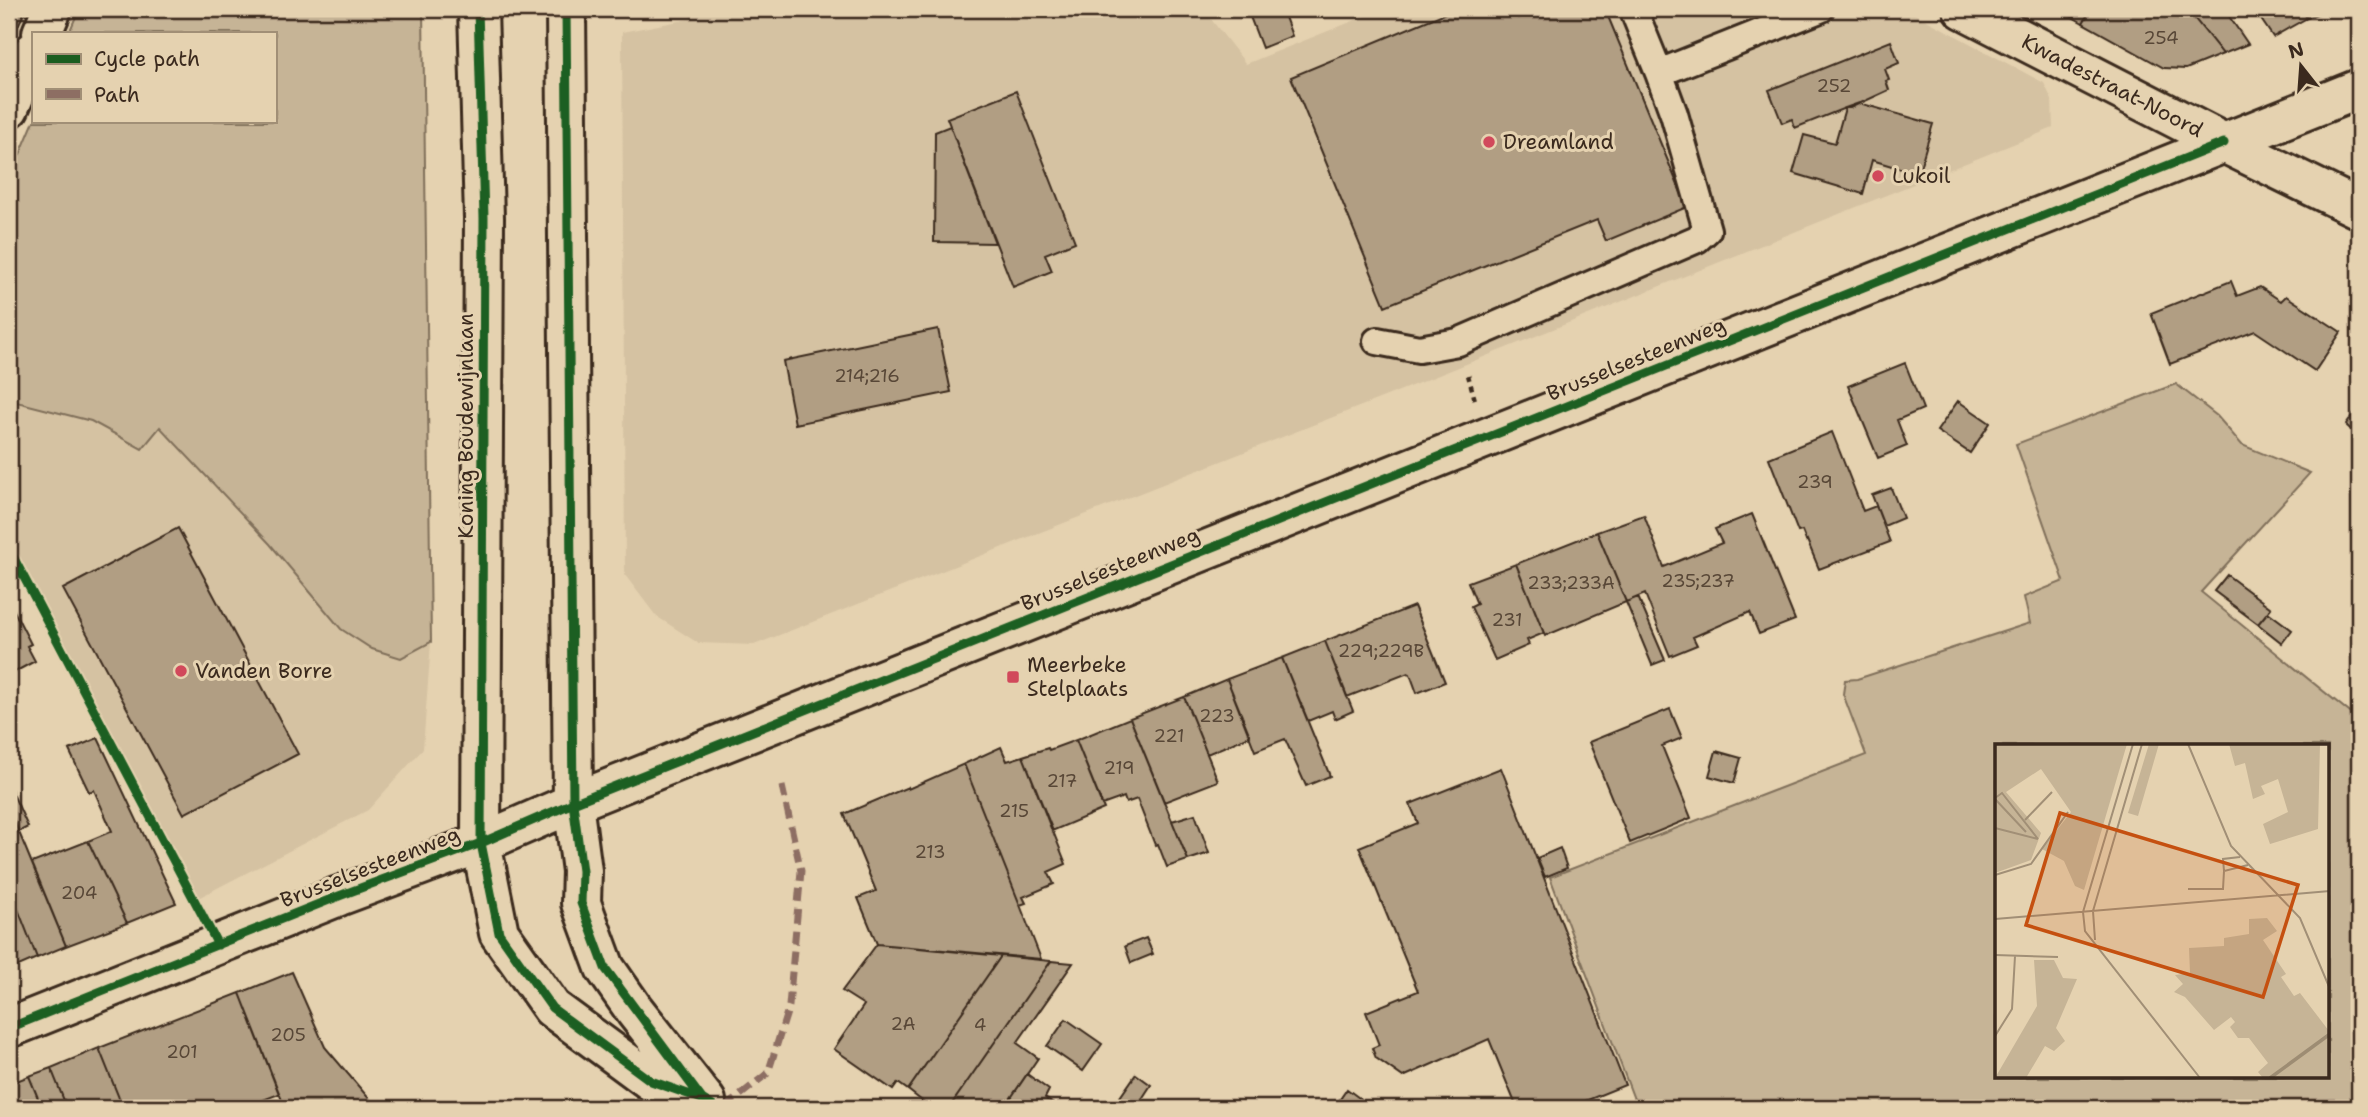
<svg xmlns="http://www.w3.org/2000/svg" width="2368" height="1117" viewBox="0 0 2368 1117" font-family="'Shantell Sans',sans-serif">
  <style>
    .built { fill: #d5c2a2 }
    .green { fill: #c6b496; stroke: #806f5a; stroke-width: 2; fill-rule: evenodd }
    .building { fill: #b19e83; stroke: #3b2a1e; stroke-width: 2 }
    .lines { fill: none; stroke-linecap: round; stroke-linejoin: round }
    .lane-casing { stroke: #3b2a1e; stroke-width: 32 }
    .street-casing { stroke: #3b2a1e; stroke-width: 44 }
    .primary-casing { stroke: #3b2a1e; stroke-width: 44 }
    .highway-casing { stroke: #3b2a1e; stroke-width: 44 }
    .path { stroke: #3b2a1e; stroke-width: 4.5; stroke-dasharray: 5 5; stroke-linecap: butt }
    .lane { stroke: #e5d2b0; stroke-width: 26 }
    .street { stroke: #e5d2b0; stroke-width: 38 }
    .primary { stroke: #e5d2b0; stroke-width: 38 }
    .highway { stroke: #e5d2b0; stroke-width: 38 }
    .quiet { stroke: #8d6e63; stroke-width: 7; stroke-dasharray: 14 7; stroke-linecap: butt }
    .cycleway-casing { stroke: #e5d2b0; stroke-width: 13 }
    .cycleway { stroke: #1b5e20; stroke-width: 9 }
    .poi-dot { fill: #d1495b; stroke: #e5d2b0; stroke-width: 2.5 }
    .labels { text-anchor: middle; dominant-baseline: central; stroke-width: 6; stroke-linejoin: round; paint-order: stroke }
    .number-label { font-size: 18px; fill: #584737 }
    .street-label { font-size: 21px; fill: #3b2a1e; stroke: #e5d2b0 }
    .poi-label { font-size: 21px; fill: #3b2a1e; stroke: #e5d2b0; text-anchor: start }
    .inset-river { fill: none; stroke: #9d8c73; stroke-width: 3.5 }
    .inset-road { fill: none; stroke: #a18f76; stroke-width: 2 }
    .view { fill: #c55010; fill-opacity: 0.15; stroke: #c55010; stroke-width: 3.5 }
    .inset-edge { fill: none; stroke: #3b2a1e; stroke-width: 3.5 }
  </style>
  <rect width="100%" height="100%" fill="#e5d2b0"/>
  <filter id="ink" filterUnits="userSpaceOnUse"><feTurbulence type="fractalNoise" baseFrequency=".0143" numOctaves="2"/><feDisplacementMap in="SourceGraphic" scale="14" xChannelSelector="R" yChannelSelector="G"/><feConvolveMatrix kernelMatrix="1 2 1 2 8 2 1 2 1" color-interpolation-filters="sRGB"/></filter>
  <g filter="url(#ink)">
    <!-- built -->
    <path class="built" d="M 691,9 L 1203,9 L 1246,64 L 1383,9 L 1906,9 L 2044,83 L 2052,100 L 2053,128 L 1384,397 L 754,645 L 698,643 L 656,616 L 625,575 L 622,32 L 690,19 Z
      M 9,400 L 91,421 L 141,449 L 160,427 L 270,544 L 341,629 L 401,658 L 431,642 L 423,749 L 368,810 L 200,897 L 9,546 Z"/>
    <!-- green -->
    <path class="green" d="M 79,9 L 423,9 L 431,642 L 401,658 L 372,649 L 341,629 L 270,544 L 160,427 L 142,449 L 91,421 L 9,400 L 9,180 L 34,121 L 275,121 L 275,33 L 69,33 Z
      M 2176,384 L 2217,416 L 2242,445 L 2310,473 L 2201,592 L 2359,720 L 2359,1108 L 1621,1108 L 1635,1102 L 1550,877 L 1866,755 L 1843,694 L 1845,680 L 1857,679 L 2030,623 L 2024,597 L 2064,581 L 2016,444 ZM 1997,746 L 2328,746 L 2328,1077 L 1997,1077 Z"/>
    <!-- building -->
    <path class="building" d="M 9,9 L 26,9 L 17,28 L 9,22 Z
      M 1263,9 L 1282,9 L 1292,36 L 1262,48 L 1249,14 Z
      M 1455,9 L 1515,9 L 1518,18 L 1540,9 L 1605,9 L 1687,207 L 1606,241 L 1597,220 L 1385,306 L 1291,77 Z
      M 2058,9 L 2091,9 L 2083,23 Z
      M 2091,9 L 2187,9 L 2223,54 L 2186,69 L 2164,68 L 2083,23 Z
      M 2187,9 L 2224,9 L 2248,44 L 2223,54 Z
      M 2254,9 L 2301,9 L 2307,18 L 2273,37 Z
      M 2301,9 L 2329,9 L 2307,18 Z
      M 1891,41 L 1899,63 L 1885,69 L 1889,80 L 1886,81 L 1889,90 L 1850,108 L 1845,108 L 1795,128 L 1792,119 L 1782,123 L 1769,90 Z
      M 1016,91 L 1075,242 L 1045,254 L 1052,271 L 1013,287 L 947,118 Z
      M 1859,103 L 1933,124 L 1918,174 L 1872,160 L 1863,194 L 1793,173 L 1804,135 L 1835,143 L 1845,108 Z
      M 950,126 L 995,243 L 934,242 L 935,132 Z
      M 2231,281 L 2237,296 L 2260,287 L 2281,301 L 2286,296 L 2341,332 L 2315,371 L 2255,331 L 2170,364 L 2151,313 Z
      M 938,329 L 951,392 L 795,424 L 783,361 Z
      M 1905,363 L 1923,409 L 1897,420 L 1907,446 L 1878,458 L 1848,386 Z
      M 1958,401 L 1990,423 L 1970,453 L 1937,431 Z
      M 2359,407 L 2359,431 L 2356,434 L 2346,425 Z
      M 1832,432 L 1863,511 L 1876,506 L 1890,542 L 1819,569 L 1807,540 L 1806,541 L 1802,531 L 1798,532 L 1769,458 Z
      M 1891,488 L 1903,518 L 1884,526 L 1872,495 Z
      M 1752,514 L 1795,620 L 1759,634 L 1750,612 L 1693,637 L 1697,645 L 1670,656 L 1645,594 L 1626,602 L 1597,532 L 1644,515 L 1664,567 L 1722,543 L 1715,529 Z
      M 178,528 L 298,754 L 184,814 L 63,589 Z
      M 1597,532 L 1626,602 L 1545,636 L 1516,564 Z
      M 1516,564 L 1544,633 L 1527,640 L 1529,645 L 1495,660 L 1471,607 L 1477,604 L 1468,582 Z
      M 2227,575 L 2271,608 L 2258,624 L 2214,591 Z
      M 1638,597 L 1665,660 L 1652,665 L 1626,602 Z
      M 9,601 L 31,644 L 27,646 L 35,661 L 9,675 Z
      M 1414,606 L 1445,682 L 1417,693 L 1410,674 L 1408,673 L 1347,697 L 1325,641 Z
      M 2268,612 L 2292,630 L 2282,643 L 2258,624 Z
      M 1325,641 L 1353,711 L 1335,719 L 1332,711 L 1308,721 L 1282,658 Z
      M 1282,658 L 1330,776 L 1306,786 L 1285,739 L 1255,751 L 1227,679 Z
      M 1227,679 L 1250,736 L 1207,754 L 1184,697 Z
      M 1184,697 L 1218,781 L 1164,802 L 1130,718 Z
      M 1670,709 L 1682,738 L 1662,746 L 1691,818 L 1630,843 L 1589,742 Z
      M 1130,718 L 1188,860 L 1167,867 L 1158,844 L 1155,845 L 1137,799 L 1126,803 L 1124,797 L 1102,805 L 1076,740 Z
      M 98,738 L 176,903 L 127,923 L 88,841 L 112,831 L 94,790 L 89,792 L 69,750 Z
      M 1076,740 L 1104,809 L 1052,831 L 1023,756 L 1048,748 L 1049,750 Z
      M 1001,747 L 1007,761 L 1023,756 L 1066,864 L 1048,872 L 1054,884 L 1023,897 L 1026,903 L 1020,905 L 964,764 Z
      M 1716,751 L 1741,758 L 1734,783 L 1709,776 Z
      M 964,764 L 1020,905 L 1041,959 L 877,944 L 858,898 L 876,891 L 844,814 L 908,787 L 908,789 Z
      M 1501,768 L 1625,1085 L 1568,1108 L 1517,1108 L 1489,1039 L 1403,1077 L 1376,1058 L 1372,1048 L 1379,1045 L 1366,1012 L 1418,991 L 1359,847 L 1418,823 L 1410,804 Z
      M 9,787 L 10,787 L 28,827 L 18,832 L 9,808 Z
      M 9,808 L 66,946 L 37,958 L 9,886 Z
      M 1195,814 L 1209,853 L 1188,860 L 1172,821 Z
      M 88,841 L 127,923 L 66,946 L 32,863 Z
      M 1560,848 L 1567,868 L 1545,877 L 1537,858 Z
      M 9,886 L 37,958 L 14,968 L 9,955 Z
      M 1146,938 L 1153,954 L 1131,963 L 1125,946 Z
      M 877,944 L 1001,956 L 908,1090 L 898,1083 L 893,1090 L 834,1049 L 864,1005 L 842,991 Z
      M 1001,956 L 1051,961 L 949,1108 L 931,1108 L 908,1090 Z
      M 1051,961 L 1073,963 L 1017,1043 L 1038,1058 L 1004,1108 L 949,1108 Z
      M 292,972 L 325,1047 L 377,1108 L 285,1108 L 240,993 Z
      M 240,993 L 279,1094 L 242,1108 L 123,1108 L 99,1048 Z
      M 1066,1019 L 1102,1044 L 1083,1071 L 1047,1046 Z
      M 99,1048 L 123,1108 L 67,1108 L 51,1068 Z
      M 51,1068 L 67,1108 L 42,1108 L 29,1076 Z
      M 1027,1074 L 1049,1090 L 1045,1098 L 1059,1108 L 1004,1108 Z
      M 1136,1074 L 1151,1085 L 1136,1108 L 1131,1108 L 1118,1100 Z
      M 29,1076 L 42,1108 L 12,1108 L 9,1100 L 9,1084 Z
      M 1347,1089 L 1370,1106 L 1368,1108 L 1334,1108 Z"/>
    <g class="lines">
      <!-- lane casing -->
      <g class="lane-casing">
        <path id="lane" d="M 1633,9 L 1659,73
          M 1377,341 L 1419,349 L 1458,342 L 1697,239 L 1707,230 L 1674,114 L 1659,73 L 1820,9"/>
      </g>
      <!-- street casing -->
      <g class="street-casing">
        <g id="street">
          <path id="s1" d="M 1963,9 L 2224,143 L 2359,209"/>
          <path d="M 42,33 L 52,9"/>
          <path d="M 9,108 L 33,52"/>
        </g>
      </g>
      <!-- primary casing -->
      <g class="primary-casing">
        <path id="primary" d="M 573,803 L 582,871 L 581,903 L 605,968 L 635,1011 L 706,1101
          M 481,843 L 499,933 L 552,1008 L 651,1081 L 702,1099
          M 9,1028 L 339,896 L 481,843 L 573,803 L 2359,89"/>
      </g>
      <!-- highway casing -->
      <g class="highway-casing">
        <path id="highway" d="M 478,9 L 484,218 L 481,843
          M 566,9 L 573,803"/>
      </g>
      <!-- path -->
      <path class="path" d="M 1468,375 L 1475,400"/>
      <!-- lane -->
      <use href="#lane" class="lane"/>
      <!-- street -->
      <use href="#street" class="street"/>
      <!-- primary -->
      <use href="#primary" class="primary"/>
      <!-- highway -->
      <use href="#highway" class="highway"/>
      <!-- quiet -->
      <path class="quiet" d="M 724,1108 L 768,1073 L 789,1006 L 801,871 L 782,786"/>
      <!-- cycleway casing -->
      <g class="cycleway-casing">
        <path id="cycleway" d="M 478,9 L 484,218 L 481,843 L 499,933 L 552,1008 L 651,1081 L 702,1099
          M 566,9 L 573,803 L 582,871 L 581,903 L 605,968 L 702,1099 L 716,1108
          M 9,549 L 218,945
          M 9,1028 L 339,896 L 481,843 L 573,803 L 2224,143"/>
      </g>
      <!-- cycleway -->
      <use href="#cycleway" class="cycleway"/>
    </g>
  </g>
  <!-- markers -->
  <g class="poi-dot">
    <circle cx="1489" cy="142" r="7"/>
    <circle cx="1878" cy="176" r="7"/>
    <circle cx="181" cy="671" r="7"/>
    <rect x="1006" y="670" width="14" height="14" rx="3.5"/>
  </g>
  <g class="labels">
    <!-- number labels -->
    <g class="number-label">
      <text x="2161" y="38">254</text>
      <text x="1834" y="86">252</text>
      <text x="867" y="376">214;216</text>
      <text x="1815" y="482">239</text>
      <text x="1698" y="581">235;237</text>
      <text x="1571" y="583">233;233A</text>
      <text x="1507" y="620">231</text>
      <text x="1381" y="651">229;229B</text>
      <text x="1217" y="716">223</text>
      <text x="1169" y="736">221</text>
      <text x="1119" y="768">219</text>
      <text x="1062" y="781">217</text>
      <text x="1014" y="811">215</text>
      <text x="930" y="852">213</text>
      <text x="79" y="893">204</text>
      <text x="903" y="1024">2A</text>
      <text x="980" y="1025">4</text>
      <text x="288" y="1035">205</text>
      <text x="182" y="1052">201</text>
    </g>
    <!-- street labels -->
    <g class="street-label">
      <text stroke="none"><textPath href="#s1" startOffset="168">Kwadestraat-Noord</textPath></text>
      <text transform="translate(1636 359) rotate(-22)">Brusselsesteenweg</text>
      <text transform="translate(466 426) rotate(-90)">Koning Boudewijnlaan</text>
      <text transform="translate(1110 569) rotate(-22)">Brusselsesteenweg</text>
      <text transform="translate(370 867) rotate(-21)">Brusselsesteenweg</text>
    </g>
    <!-- poi labels -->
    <g class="poi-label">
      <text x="1503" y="142">Dreamland</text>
      <text x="1892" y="176">Lukoil</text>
      <text x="1027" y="665">Meerbeke<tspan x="1027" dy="24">Stelplaats</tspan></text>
      <text x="195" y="671">Vanden Borre</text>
    </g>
  </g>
  <!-- overview -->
  <g transform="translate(1995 744)">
    <rect width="334" height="334" fill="#e5d2b0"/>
    <path d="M 0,0 L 132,0 L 89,146 L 80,142 L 69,117 L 47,105 L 76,68 L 46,25 L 11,48 L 46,89 L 36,116 L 0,129 ZM 154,0 L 164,0 L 143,72 L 133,69 ZM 234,0 L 325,0 L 323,85 L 275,100 L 268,80 L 293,68 L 283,35 L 266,42 L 270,50 L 258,55 L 250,19 L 240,22 ZM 272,174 L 282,187 L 268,196 L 291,230 L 286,233 L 299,252 L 305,249 L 334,287 L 334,334 L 268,334 L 263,328 L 273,319 L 254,294 L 243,294 L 235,283 L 240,278 L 236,273 L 219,286 L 190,253 L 179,248 L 188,240 L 180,231 L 195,229 L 194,204 L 229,202 L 229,194 L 254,190 L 254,175 ZM 39,216 L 59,216 L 68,234 L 82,235 L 61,284 L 70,297 L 59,307 L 50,302 L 31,334 L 0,334 L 42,262 Z" fill="#c6b496"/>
    <path class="inset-river" d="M 275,334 L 335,290"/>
    <path class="inset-road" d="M 193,0 L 236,102 L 305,174 L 335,245M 0,54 L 7,49 L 43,95M 0,55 L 31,88M 30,76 L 57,48M 0,84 L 43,95M 229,127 L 228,115 L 245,113M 0,131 L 36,120 L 73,68M 193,145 L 228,145 L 229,127 L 253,121M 98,167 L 100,196M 98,167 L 147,0M 88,168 L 90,187 L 205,334M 88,168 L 138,0M 0,175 L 335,147M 0,211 L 63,213M 0,292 L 17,265 L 20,212"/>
    <path class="view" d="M 65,69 L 303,141 L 268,253 L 31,181 Z"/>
    <rect width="334" height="334" class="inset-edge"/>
  </g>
  <!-- margin -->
  <rect width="2368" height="1117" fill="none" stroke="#e5d2b0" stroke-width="35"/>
  <rect x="18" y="18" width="2333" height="1082" fill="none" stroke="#3b2a1e" stroke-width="2.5" filter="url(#ink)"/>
  <!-- legend -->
  <rect x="32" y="32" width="245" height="91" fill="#e5d2b0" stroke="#a18f76" stroke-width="2"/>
  <rect x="46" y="54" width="35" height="10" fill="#1b5e20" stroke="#a18f76" stroke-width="2"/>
  <text x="94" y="66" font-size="21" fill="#3b2a1e">Cycle path</text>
  <rect x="46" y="89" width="35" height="10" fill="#8d6e63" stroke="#a18f76" stroke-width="2"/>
  <text x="94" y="102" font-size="21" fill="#3b2a1e">Path</text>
  <!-- north arrow -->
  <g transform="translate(2301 66) rotate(343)" stroke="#e5d2b0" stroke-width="5" paint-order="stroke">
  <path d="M0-5L12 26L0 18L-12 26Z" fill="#3b2a1e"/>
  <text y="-10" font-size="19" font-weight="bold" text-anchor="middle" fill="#3b2a1e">N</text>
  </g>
</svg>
